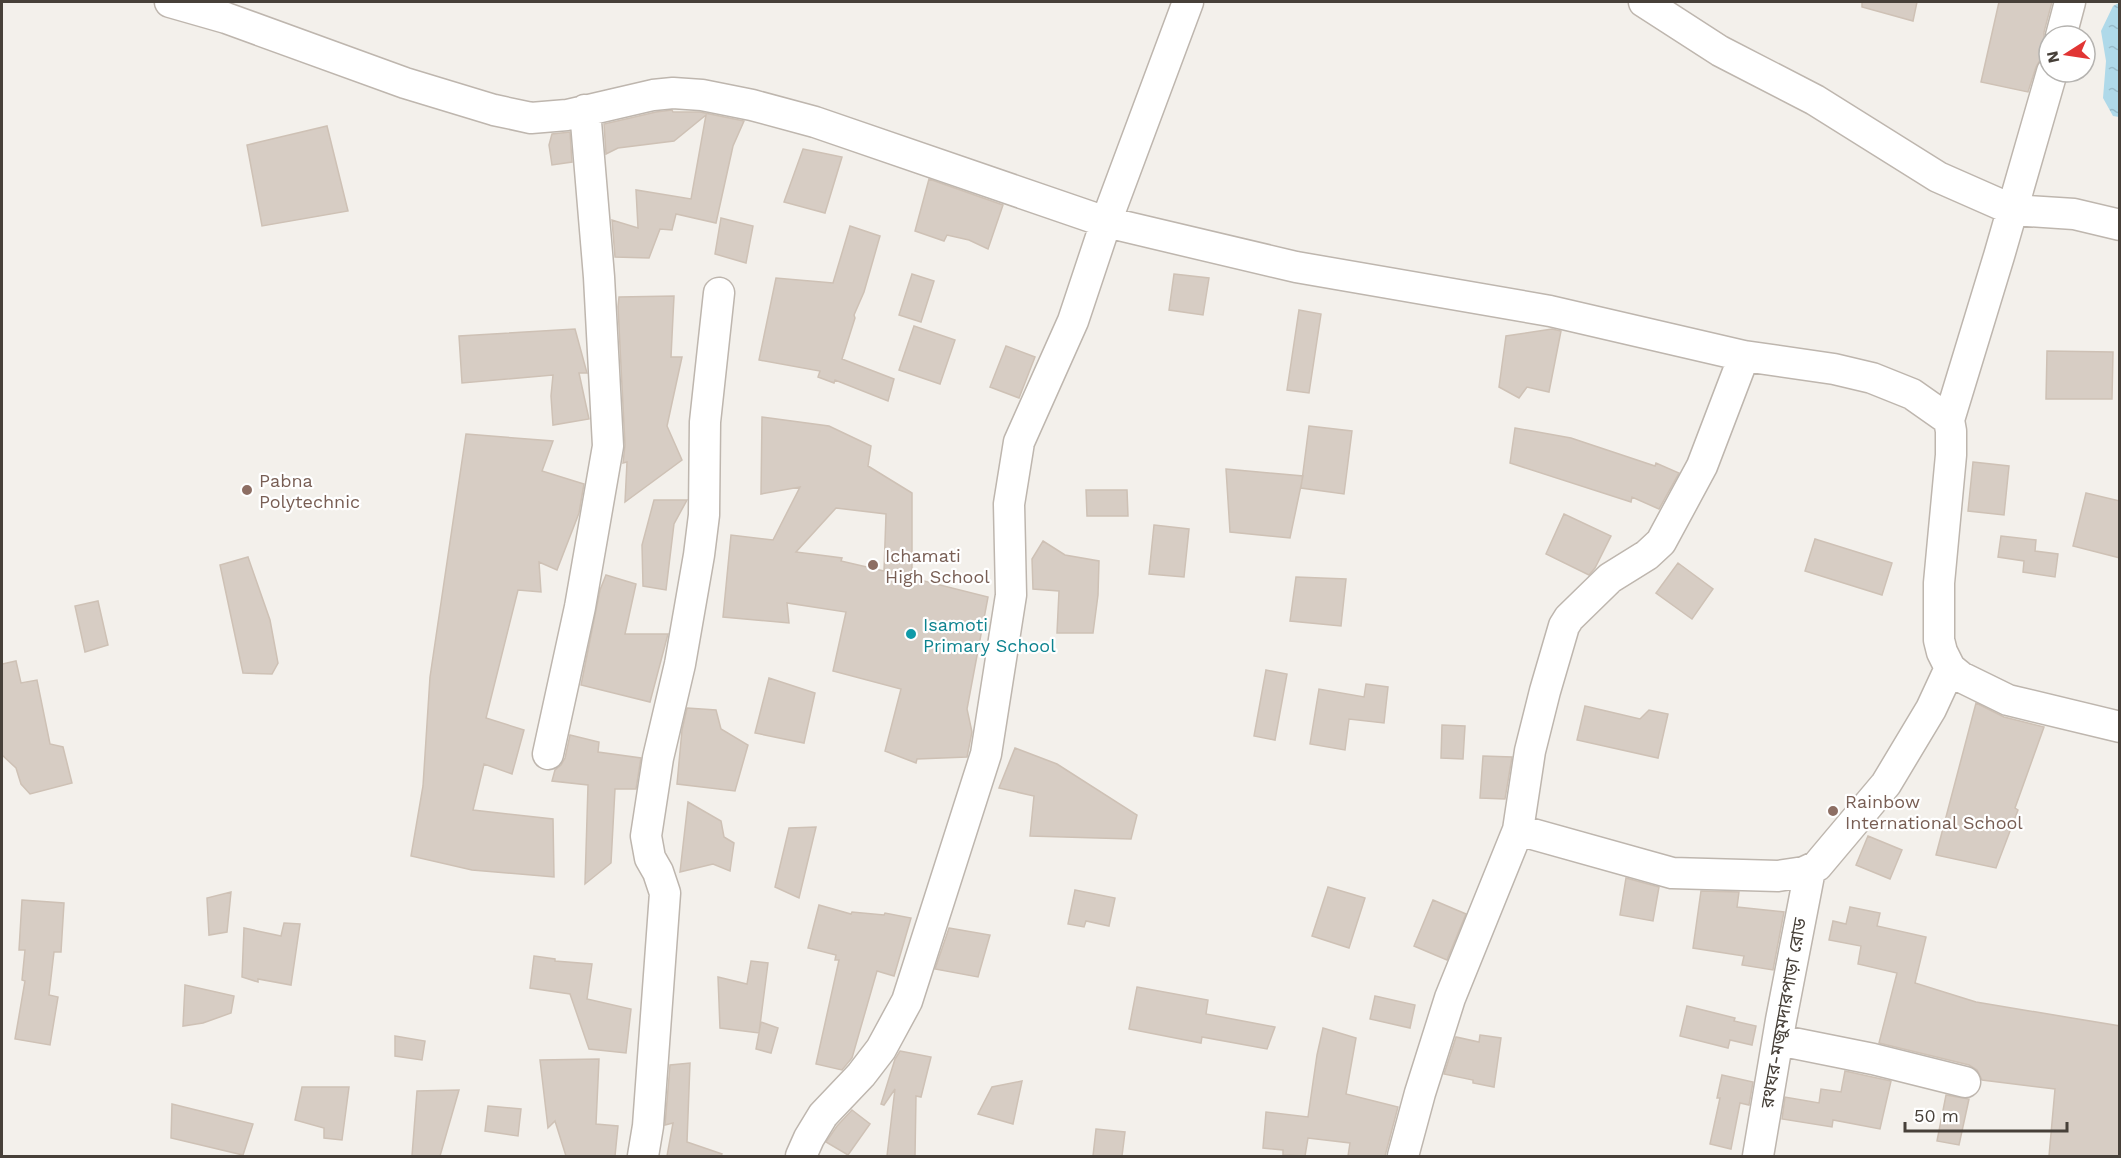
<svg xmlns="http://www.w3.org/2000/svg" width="2121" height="1158" viewBox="0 0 2121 1158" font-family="'Work Sans','Noto Sans Bengali',sans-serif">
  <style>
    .water { fill: url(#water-ripples) }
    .building { fill: #d7cdc4; stroke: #cec1b5; stroke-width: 1.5; fill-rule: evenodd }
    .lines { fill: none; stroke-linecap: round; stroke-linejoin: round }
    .minor-casing { stroke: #beb6ae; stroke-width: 33 }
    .minor { stroke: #fff; stroke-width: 30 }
    .education-dot { fill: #8d6e63; stroke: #fff; stroke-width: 2 }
    .culture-dot { fill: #0f9aa8; stroke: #fff; stroke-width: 2 }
    .labels { text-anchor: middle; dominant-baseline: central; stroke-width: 4.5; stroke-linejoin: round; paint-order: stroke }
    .education-label { font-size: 18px; fill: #785e54; stroke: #fff; text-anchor: start }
    .culture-label { font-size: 18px; fill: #0d838f; stroke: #fff; text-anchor: start }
    .street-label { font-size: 18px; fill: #474039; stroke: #fff }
  </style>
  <defs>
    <pattern id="water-ripples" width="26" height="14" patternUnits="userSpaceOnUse" patternTransform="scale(1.5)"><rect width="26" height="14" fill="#afd9e9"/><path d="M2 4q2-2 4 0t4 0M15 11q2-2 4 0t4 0" fill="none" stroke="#98bbc9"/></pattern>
  </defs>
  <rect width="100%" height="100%" fill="#f3f0eb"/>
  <!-- water -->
  <path class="water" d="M 2119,3 L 2119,117 L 2113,116 L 2103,98 L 2106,61 L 2101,31 L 2113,6 Z"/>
  <!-- building -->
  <path class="building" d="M 1862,2 L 1917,2 L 1913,21 L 1862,7 Z
    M 1999,2 L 2052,2 L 2044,32 L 2044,40 L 2047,46 L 2045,57 L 2040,60 L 2036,67 L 2028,92 L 1981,82 Z
    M 672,110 L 673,112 L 700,112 L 744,121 L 733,146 L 716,223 L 676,214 L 672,230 L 660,229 L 649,258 L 615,257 L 612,220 L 638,228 L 636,190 L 691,199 L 706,115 L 674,141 L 618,148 L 606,154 L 604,124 L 656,112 Z
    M 327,126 L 348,211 L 262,226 L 247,145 Z
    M 570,132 L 572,162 L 552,165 L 549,145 L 552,134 Z
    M 803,149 L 842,157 L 825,213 L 784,202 Z
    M 929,179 L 1003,205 L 988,249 L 969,240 L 947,235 L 944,241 L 915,231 Z
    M 721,218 L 753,226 L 746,263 L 715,254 Z
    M 850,226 L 880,236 L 864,292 L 854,315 L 855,318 L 842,359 L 894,379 L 888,401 L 835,380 L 834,383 L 818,377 L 820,371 L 759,360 L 776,278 L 833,283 Z
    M 912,274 L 934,281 L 921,322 L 899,315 Z
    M 1174,274 L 1209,278 L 1203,315 L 1169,310 Z
    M 674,296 L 671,357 L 682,357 L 667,426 L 682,460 L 625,502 L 627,462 L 623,463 L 625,445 L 618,307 L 619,297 Z
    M 1299,310 L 1321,314 L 1309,393 L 1287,390 Z
    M 914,326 L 955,340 L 940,384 L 899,370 Z
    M 575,329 L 587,373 L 579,373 L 589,419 L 553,425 L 551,396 L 553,375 L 462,383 L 459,336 Z
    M 1552,329 L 1561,331 L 1549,392 L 1527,387 L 1519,398 L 1499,387 L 1506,336 Z
    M 1006,346 L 1035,357 L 1019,398 L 990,387 Z
    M 2047,351 L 2113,352 L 2112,399 L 2046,399 Z
    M 762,417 L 829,426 L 871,446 L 868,466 L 912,493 L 912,578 L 988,597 L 967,709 L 972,732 L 967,757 L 917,759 L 916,763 L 885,751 L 901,689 L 833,671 L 846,612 L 787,603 L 789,623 L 723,617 L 731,535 L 773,540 L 800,487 L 761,494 ZM 836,508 L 886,514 L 884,571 L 841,561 L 842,558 L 796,552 Z
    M 1309,426 L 1352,431 L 1344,494 L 1301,488 Z
    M 1515,428 L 1571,438 L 1655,466 L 1656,463 L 1679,473 L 1659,509 L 1632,497 L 1631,502 L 1510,463 Z
    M 466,434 L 553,441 L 542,471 L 584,484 L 579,513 L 557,570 L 539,562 L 541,592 L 518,590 L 486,718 L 524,730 L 512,774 L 484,764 L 473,810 L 553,819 L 554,877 L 472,870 L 411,856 L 423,786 L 430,677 Z
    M 1973,462 L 2009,466 L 2004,515 L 1968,511 Z
    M 1226,469 L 1303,476 L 1290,538 L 1230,532 Z
    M 1086,490 L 1127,490 L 1128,516 L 1087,516 Z
    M 2086,493 L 2120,501 L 2120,558 L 2073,546 Z
    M 654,500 L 687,500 L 674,524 L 666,590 L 643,586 L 642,545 Z
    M 1564,514 L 1611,536 L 1595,568 L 1589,575 L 1546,554 Z
    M 1154,525 L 1189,529 L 1184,577 L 1149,574 Z
    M 2001,536 L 2036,540 L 2035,551 L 2058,554 L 2055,577 L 2023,572 L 2024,561 L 1998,557 Z
    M 1815,539 L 1892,563 L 1882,595 L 1805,571 Z
    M 1043,541 L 1065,555 L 1099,561 L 1098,595 L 1093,633 L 1057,633 L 1059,591 L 1033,589 L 1032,559 Z
    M 248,557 L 270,620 L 278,663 L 272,674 L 243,673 L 220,565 Z
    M 1678,563 L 1713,589 L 1692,619 L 1656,593 Z
    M 606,575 L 636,584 L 625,634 L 668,634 L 650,702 L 581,685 L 600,590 Z
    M 1296,577 L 1346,579 L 1341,626 L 1290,621 Z
    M 98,601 L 108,645 L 85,652 L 75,606 Z
    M 16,661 L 21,683 L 37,680 L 50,744 L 63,747 L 72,783 L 30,794 L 21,784 L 16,768 L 2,755 L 2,664 Z
    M 1266,670 L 1287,674 L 1275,740 L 1254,736 Z
    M 769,678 L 815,693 L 804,743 L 755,733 Z
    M 1366,684 L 1388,687 L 1384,723 L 1349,719 L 1345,750 L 1310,744 L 1319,689 L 1364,697 Z
    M 1976,703 L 2004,717 L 2044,727 L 2015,808 L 2018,810 L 1996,868 L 1936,855 Z
    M 1585,706 L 1640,719 L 1649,710 L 1668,714 L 1658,758 L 1577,740 Z
    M 687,708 L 716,710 L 721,729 L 748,745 L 735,791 L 677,784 L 682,730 Z
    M 1442,725 L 1465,726 L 1463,759 L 1441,758 Z
    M 570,735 L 599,742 L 598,752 L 641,758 L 636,789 L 615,789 L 611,863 L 585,884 L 588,785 L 552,781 L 555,770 L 561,765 L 565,758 Z
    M 1015,748 L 1057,764 L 1137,815 L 1131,839 L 1030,836 L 1034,796 L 999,788 Z
    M 1483,756 L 1512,757 L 1505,799 L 1480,798 Z
    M 688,802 L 721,821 L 724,837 L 734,843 L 730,871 L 713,864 L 680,872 Z
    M 816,827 L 799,898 L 775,887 L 789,828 Z
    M 1868,836 L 1902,850 L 1890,879 L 1856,865 Z
    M 1626,878 L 1659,887 L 1653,921 L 1620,915 Z
    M 1328,887 L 1365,898 L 1349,948 L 1312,936 Z
    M 1075,890 L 1115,898 L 1109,926 L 1086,921 L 1084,927 L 1068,924 Z
    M 1701,891 L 1739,892 L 1737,907 L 1784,912 L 1773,970 L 1742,965 L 1744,956 L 1693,948 Z
    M 231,892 L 227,932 L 209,935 L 207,898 Z
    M 22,900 L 64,903 L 61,952 L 54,952 L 49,995 L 58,997 L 50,1045 L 15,1039 L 25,981 L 22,980 L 25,950 L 19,950 Z
    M 1433,900 L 1466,914 L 1447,960 L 1414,946 Z
    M 819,905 L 851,914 L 852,912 L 884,915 L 885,913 L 911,918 L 894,976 L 877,971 L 852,1058 L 842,1070 L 816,1064 L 839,960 L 835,960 L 836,955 L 808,948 Z
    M 1850,907 L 1880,913 L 1877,926 L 1926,937 L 1915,983 L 1976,1002 L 2120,1026 L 2120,1156 L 2049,1156 L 2055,1089 L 1982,1080 L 1977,1070 L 1969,1065 L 1879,1043 L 1897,973 L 1858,964 L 1861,946 L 1829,940 L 1833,921 L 1846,924 Z
    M 284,923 L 300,924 L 291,985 L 258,979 L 258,982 L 242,977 L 244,928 L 281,936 Z
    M 949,928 L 990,935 L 978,977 L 935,969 Z
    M 534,956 L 555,959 L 555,961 L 592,964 L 587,999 L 631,1009 L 626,1053 L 589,1049 L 570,994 L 530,988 Z
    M 751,961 L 768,963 L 759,1033 L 720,1028 L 718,977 L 747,984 Z
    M 185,985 L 234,996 L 231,1013 L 203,1023 L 183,1026 Z
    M 1137,987 L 1208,1000 L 1206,1014 L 1275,1027 L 1267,1049 L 1202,1037 L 1201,1043 L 1129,1029 Z
    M 1375,996 L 1415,1005 L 1410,1028 L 1370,1019 Z
    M 1687,1006 L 1735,1018 L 1734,1021 L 1756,1026 L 1752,1045 L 1730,1040 L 1728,1048 L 1680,1036 Z
    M 761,1022 L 778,1028 L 771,1053 L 756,1049 Z
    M 1323,1028 L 1356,1038 L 1346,1094 L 1398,1107 L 1385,1156 L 1348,1156 L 1350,1143 L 1308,1138 L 1305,1156 L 1283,1155 L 1283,1150 L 1263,1148 L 1266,1112 L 1308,1117 L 1317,1055 Z
    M 1480,1035 L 1501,1038 L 1494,1087 L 1473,1083 L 1473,1080 L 1444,1074 L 1456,1037 L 1479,1042 Z
    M 395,1036 L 425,1041 L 422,1060 L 395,1056 Z
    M 900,1051 L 931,1057 L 921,1097 L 916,1096 L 915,1156 L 887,1156 L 895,1089 L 884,1105 L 881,1104 L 895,1059 Z
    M 599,1059 L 596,1124 L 618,1126 L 615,1156 L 566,1156 L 555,1121 L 548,1128 L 540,1060 Z
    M 690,1063 L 687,1142 L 722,1154 L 721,1156 L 667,1156 L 673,1123 L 665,1125 L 670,1065 Z
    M 1845,1071 L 1891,1081 L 1880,1129 L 1833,1120 L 1832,1127 L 1782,1119 L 1785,1097 L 1819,1103 L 1821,1089 L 1841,1092 Z
    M 1722,1075 L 1753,1082 L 1749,1105 L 1740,1103 L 1731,1149 L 1710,1144 L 1720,1098 L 1717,1098 Z
    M 1022,1081 L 1013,1124 L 978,1114 L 992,1087 Z
    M 302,1087 L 349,1087 L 342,1140 L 324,1138 L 324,1128 L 295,1120 Z
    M 459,1090 L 440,1156 L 412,1156 L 417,1091 Z
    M 1946,1095 L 1969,1099 L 1959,1145 L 1937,1141 Z
    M 172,1104 L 253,1124 L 243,1155 L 171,1138 Z
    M 488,1106 L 521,1109 L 518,1136 L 485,1131 Z
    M 852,1110 L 870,1124 L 848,1155 L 826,1142 L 837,1126 Z
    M 1096,1129 L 1125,1132 L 1122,1156 L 1093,1156 Z"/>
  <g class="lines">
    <!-- minor casing -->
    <g class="minor-casing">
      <path id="minor" d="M 170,2 L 226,18 L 405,83 L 494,110 L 531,118 L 567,115 L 653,95 L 673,93 L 702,95 L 752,105 L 815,122 L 1106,222 L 1296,267 L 1550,311 L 1744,356 L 1834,369 L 1872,378 L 1912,394 L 1949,420 L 1951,431 L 1951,455 L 1939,583 L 1939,640 L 1942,652 L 1950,668 L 1961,677 L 2008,700 L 2120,727
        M 1644,2 L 1720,51 L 1815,100 L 1938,177 L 2013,210 L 2074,214 L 2120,225
        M 2061,36 L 2070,2
        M 1949,420 L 1999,256 L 2052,72
        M 548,754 L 580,607 L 608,446 L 599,277 L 585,110
        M 1518,830 L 1672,873 L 1778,876 L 1804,872 L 1817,866 L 1886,784 L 1931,709 L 1950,668
        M 1778,1040 L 1873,1059 L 1965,1082
        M 643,1156 L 648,1126 L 665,893 L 658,872 L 650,858 L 646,836 L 658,758 L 680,664 L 699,555 L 704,515 L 705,422 L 719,293
        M 801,1156 L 809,1138 L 823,1115 L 861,1075 L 881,1049 L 907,1001 L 986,754 L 1011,595 L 1009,504 L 1019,442 L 1073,321 L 1106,222 L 1188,2
        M 1403,1156 L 1420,1093 L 1450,998 L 1518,830 L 1530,751 L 1545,691 L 1564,626 L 1569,618 L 1610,578 L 1647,555 L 1661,542 L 1702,466 L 1744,356
        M 1758,1156 L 1781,1020 L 1810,870"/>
    </g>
    <!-- minor -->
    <use href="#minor" class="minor"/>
  </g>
  <!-- markers -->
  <g class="education-dot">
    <circle cx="247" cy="490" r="6"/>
    <circle cx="873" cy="565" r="6"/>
    <circle cx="1833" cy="811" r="6"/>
  </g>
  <circle class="culture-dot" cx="911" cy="634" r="6"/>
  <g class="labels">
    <!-- education labels -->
    <g class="education-label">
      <text x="259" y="480">Pabna<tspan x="259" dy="21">Polytechnic</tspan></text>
      <text x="885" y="555">Ichamati<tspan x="885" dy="21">High School</tspan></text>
      <text x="1845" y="801">Rainbow<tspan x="1845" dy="21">International School</tspan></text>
    </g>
    <!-- culture labels -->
    <g class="culture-label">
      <text x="923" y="624">Isamoti<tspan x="923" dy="21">Primary School</tspan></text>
    </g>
    <!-- street labels -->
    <g class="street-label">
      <text transform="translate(1783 1013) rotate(-80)">রথঘর-মজুমদারপাড়া রোড</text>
    </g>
  </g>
  <!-- border -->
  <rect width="2121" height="1158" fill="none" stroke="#474039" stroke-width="6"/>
  <!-- north arrow -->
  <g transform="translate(2067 54) rotate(258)"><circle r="28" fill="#ffffff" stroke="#b5b3b0" stroke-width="1.5"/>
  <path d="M0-4.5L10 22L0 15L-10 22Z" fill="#e13534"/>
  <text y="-9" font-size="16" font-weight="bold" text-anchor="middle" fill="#474039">N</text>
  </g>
  <!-- scale -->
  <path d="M1905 1122v9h162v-9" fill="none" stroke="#474039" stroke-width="3"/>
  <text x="1914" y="1122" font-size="18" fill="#474039" stroke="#ffffff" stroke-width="4.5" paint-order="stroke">50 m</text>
</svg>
